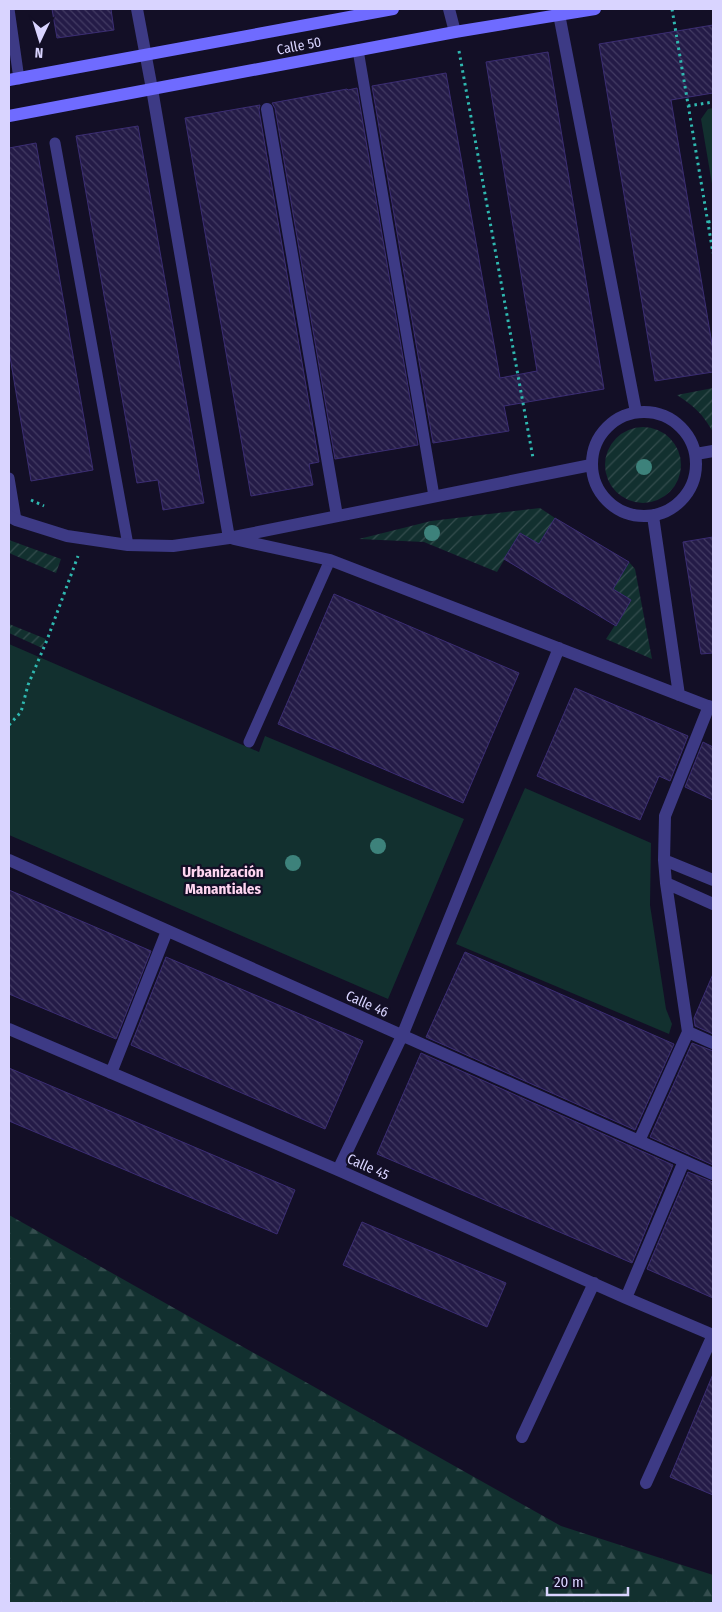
<svg xmlns="http://www.w3.org/2000/svg" width="722" height="1612" viewBox="0 0 722 1612" font-family="'Fira Sans Condensed',sans-serif">
  <style>
    .green { fill: #12302f }
    .forest { fill: url(#forest-firs) }
    .garden { fill: url(#garden-furrows) }
    .building { fill: url(#building-back-hatch); stroke: #3b2d73 }
    .lines { fill: none; stroke-linecap: round; stroke-linejoin: round }
    .path { stroke: #2fb8b0; stroke-width: 3; stroke-dasharray: 2.5 4; stroke-linecap: butt }
    .service { stroke: #3d3a85; stroke-width: 11 }
    .minor { stroke: #3d3a85; stroke-width: 12 }
    .secondary { stroke: #6f6bff; stroke-width: 12 }
    .tree { fill: #3d827b }
    .labels { text-anchor: middle; dominant-baseline: central; stroke-width: 4.5; stroke-linejoin: round; paint-order: stroke }
    .street-label { font-size: 14px; fill: #d9d4ff; stroke: #130f26 }
    .neighbourhood-label { font-size: 15px; font-weight: bold; fill: #ffd6f0; stroke: #130f26 }
  </style>
  <defs>
    <pattern id="forest-firs" width="22" height="20" patternUnits="userSpaceOnUse" patternTransform="scale(1.25)"><rect width="22" height="20" fill="#12302f"/><path d="M5 1l3.5 6h-7zM16 11l3.5 6h-7z" fill="#344d4e"/></pattern>
    <pattern id="garden-furrows" width="10" height="10" patternUnits="userSpaceOnUse" patternTransform="scale(1.25)"><rect width="10" height="10" fill="#12302f"/><path d="M-1 1l2-2M0 10L10 0M9 11l2-2" fill="none" stroke="#344d4e"/></pattern>
    <pattern id="building-back-hatch" width="6" height="6" patternUnits="userSpaceOnUse" patternTransform="scale(1.25)"><rect width="6" height="6" fill="#241b47"/><path d="M-1 5l2 2M0 0l6 6M5-1l2 2" fill="none" stroke="#433b63"/></pattern>
  </defs>
  <rect width="100%" height="100%" fill="#130f26"/>
  <!-- green -->
  <path class="green" d="M 713,108 L 713,190 L 701,119 L 708,109 Z
    M 9,644 L 259,752 L 265,736 L 464,819 L 388,999 L 9,835 Z
    M 525,788 L 651,843 L 650,905 L 666,1009 L 672,1024 L 669,1034 L 456,944 Z"/>
  <!-- forest -->
  <path class="forest" d="M 9,1215 L 561,1526 L 713,1575 L 713,1603 L 9,1603 Z"/>
  <!-- garden -->
  <path class="garden" d="M 713,388 L 713,432 C 702,413 695,407 677,395 Z
    M605 465a38 38 0 1 1 76 0a38 38 0 1 1-76 0Z
    M 540,508 L 555,518 L 539,544 L 520,533 L 497,572 L 424,542 L 359,539 L 431,521 Z
    M 9,540 L 61,559 L 56,573 L 9,553 Z
    M 629,562 L 635,569 L 652,659 L 606,639 L 631,600 L 613,589 Z
    M 9,624 L 46,639 L 42,648 L 9,633 Z"/>
  <!-- building -->
  <path class="building" d="M 52,9 L 111,9 L 114,30 L 57,38 Z
    M 713,25 L 713,93 L 671,100 L 713,350 L 713,372 L 655,381 L 599,44 Z
    M 548,52 L 604,389 L 504,406 L 509,431 L 433,443 L 372,86 L 446,73 L 500,378 L 537,371 L 486,62 Z
    M 357,88 L 418,445 L 335,459 L 275,108 L 272,103 L 347,89 L 348,90 Z
    M 260,105 L 259,110 L 319,462 L 309,464 L 313,485 L 251,496 L 185,118 Z
    M 138,126 L 204,503 L 163,510 L 158,480 L 137,483 L 76,136 Z
    M 36,143 L 93,470 L 31,481 L 9,351 L 9,148 Z
    M 555,518 L 629,562 L 613,589 L 631,600 L 616,626 L 504,559 L 520,533 L 539,544 Z
    M 713,537 L 713,653 L 701,654 L 683,542 Z
    M 334,594 L 519,673 L 463,803 L 278,724 Z
    M 575,688 L 688,736 L 670,781 L 659,776 L 640,820 L 537,776 Z
    M 703,742 L 713,747 L 713,800 L 685,787 Z
    M 9,890 L 151,951 L 116,1039 L 9,994 Z
    M 465,952 L 674,1044 L 635,1130 L 426,1037 Z
    M 166,957 L 363,1041 L 325,1129 L 131,1045 Z
    M 713,974 L 713,1034 L 695,1026 L 694,1018 Z
    M 692,1043 L 713,1051 L 713,1165 L 650,1137 Z
    M 421,1053 L 673,1165 L 632,1263 L 377,1154 Z
    M 9,1068 L 295,1190 L 277,1234 L 9,1121 Z
    M 688,1172 L 713,1182 L 713,1298 L 647,1269 Z
    M 362,1222 L 506,1283 L 487,1327 L 343,1265 Z
    M 713,1374 L 713,1495 L 670,1477 Z"/>
  <g class="lines">
    <!-- path -->
    <path class="path" d="M 672,9 L 713,253
      M 459,51 L 533,458
      M 688,106 L 713,102
      M 708,222 L 713,221
      M 31,500 L 44,506
      M 9,725 L 21,712 L 28,685 L 47,640 L 78,556"/>
    <!-- service -->
    <path class="service" d="M 9,9 L 19,79
      M 358,50 L 434,496
      M 55,143 L 128,545
      M 9,478 L 16,520
      M 249,742 L 330,560"/>
    <!-- minor -->
    <path class="minor" d="M 137,9 L 152,89 L 229,538
      M 449,9 L 455,32
      M 558,9 L 636,412
      M 267,109 L 337,516
      M592 464a52 52 0 1 1 104 0a52 52 0 1 1-104 0Z
      M 696,454 L 713,451
      M 9,516 L 16,520 L 67,536 L 128,545 L 173,546 L 229,538 L 591,465
      M 653,516 L 679,695
      M 234,539 L 330,560 L 713,708
      M 9,860 L 713,1174
      M 664,860 L 713,880
      M 666,883 L 713,904
      M 9,1029 L 338,1170 L 626,1298 L 713,1335
      M 688,1032 L 713,1043
      M 111,1073 L 167,931
      M 639,1141 L 688,1032 L 666,883 L 664,860 L 665,816 L 709,706
      M 338,1170 L 402,1036 L 559,648
      M 626,1298 L 684,1161
      M 522,1437 L 594,1283
      M 646,1483 L 713,1335"/>
    <!-- secondary -->
    <path class="secondary" d="M 9,80 L 393,9
      M 9,116 L 455,32 L 595,9"/>
  </g>
  <!-- trees -->
  <g class="tree">
    <circle cx="644" cy="467" r="8"/>
    <circle cx="432" cy="533" r="8"/>
    <circle cx="378" cy="846" r="8"/>
    <circle cx="293" cy="863" r="8"/>
  </g>
  <g class="labels">
    <!-- street labels -->
    <g class="street-label">
      <text transform="translate(299 46) rotate(-11)">Calle 50</text>
      <text transform="translate(367 1004) rotate(24)">Calle 46</text>
      <text transform="translate(368 1167) rotate(24)">Calle 45</text>
    </g>
    <!-- neighbourhood labels -->
    <g class="neighbourhood-label">
      <text x="223" y="872">Urbanización<tspan x="223" dy="17">Manantiales</tspan></text>
    </g>
  </g>
  <!-- border -->
  <rect width="722" height="1612" fill="none" stroke="#d9d4ff" stroke-width="20"/>
  <!-- north arrow -->
  <g transform="translate(40 40) rotate(184)" stroke="#130f26" stroke-width="4" paint-order="stroke">
  <path d="M0-4L9 19L0 12L-9 19Z" fill="#d9d4ff"/>
  <text y="-8" font-size="14" font-weight="bold" text-anchor="middle" fill="#d9d4ff">N</text>
  </g>
  <!-- scale -->
  <path d="M547 1587v8h81v-8" fill="none" stroke="#d9d4ff" stroke-width="2.5"/>
  <text x="554" y="1587" font-size="15" fill="#d9d4ff" stroke="#130f26" stroke-width="4" paint-order="stroke">20 m</text>
</svg>
